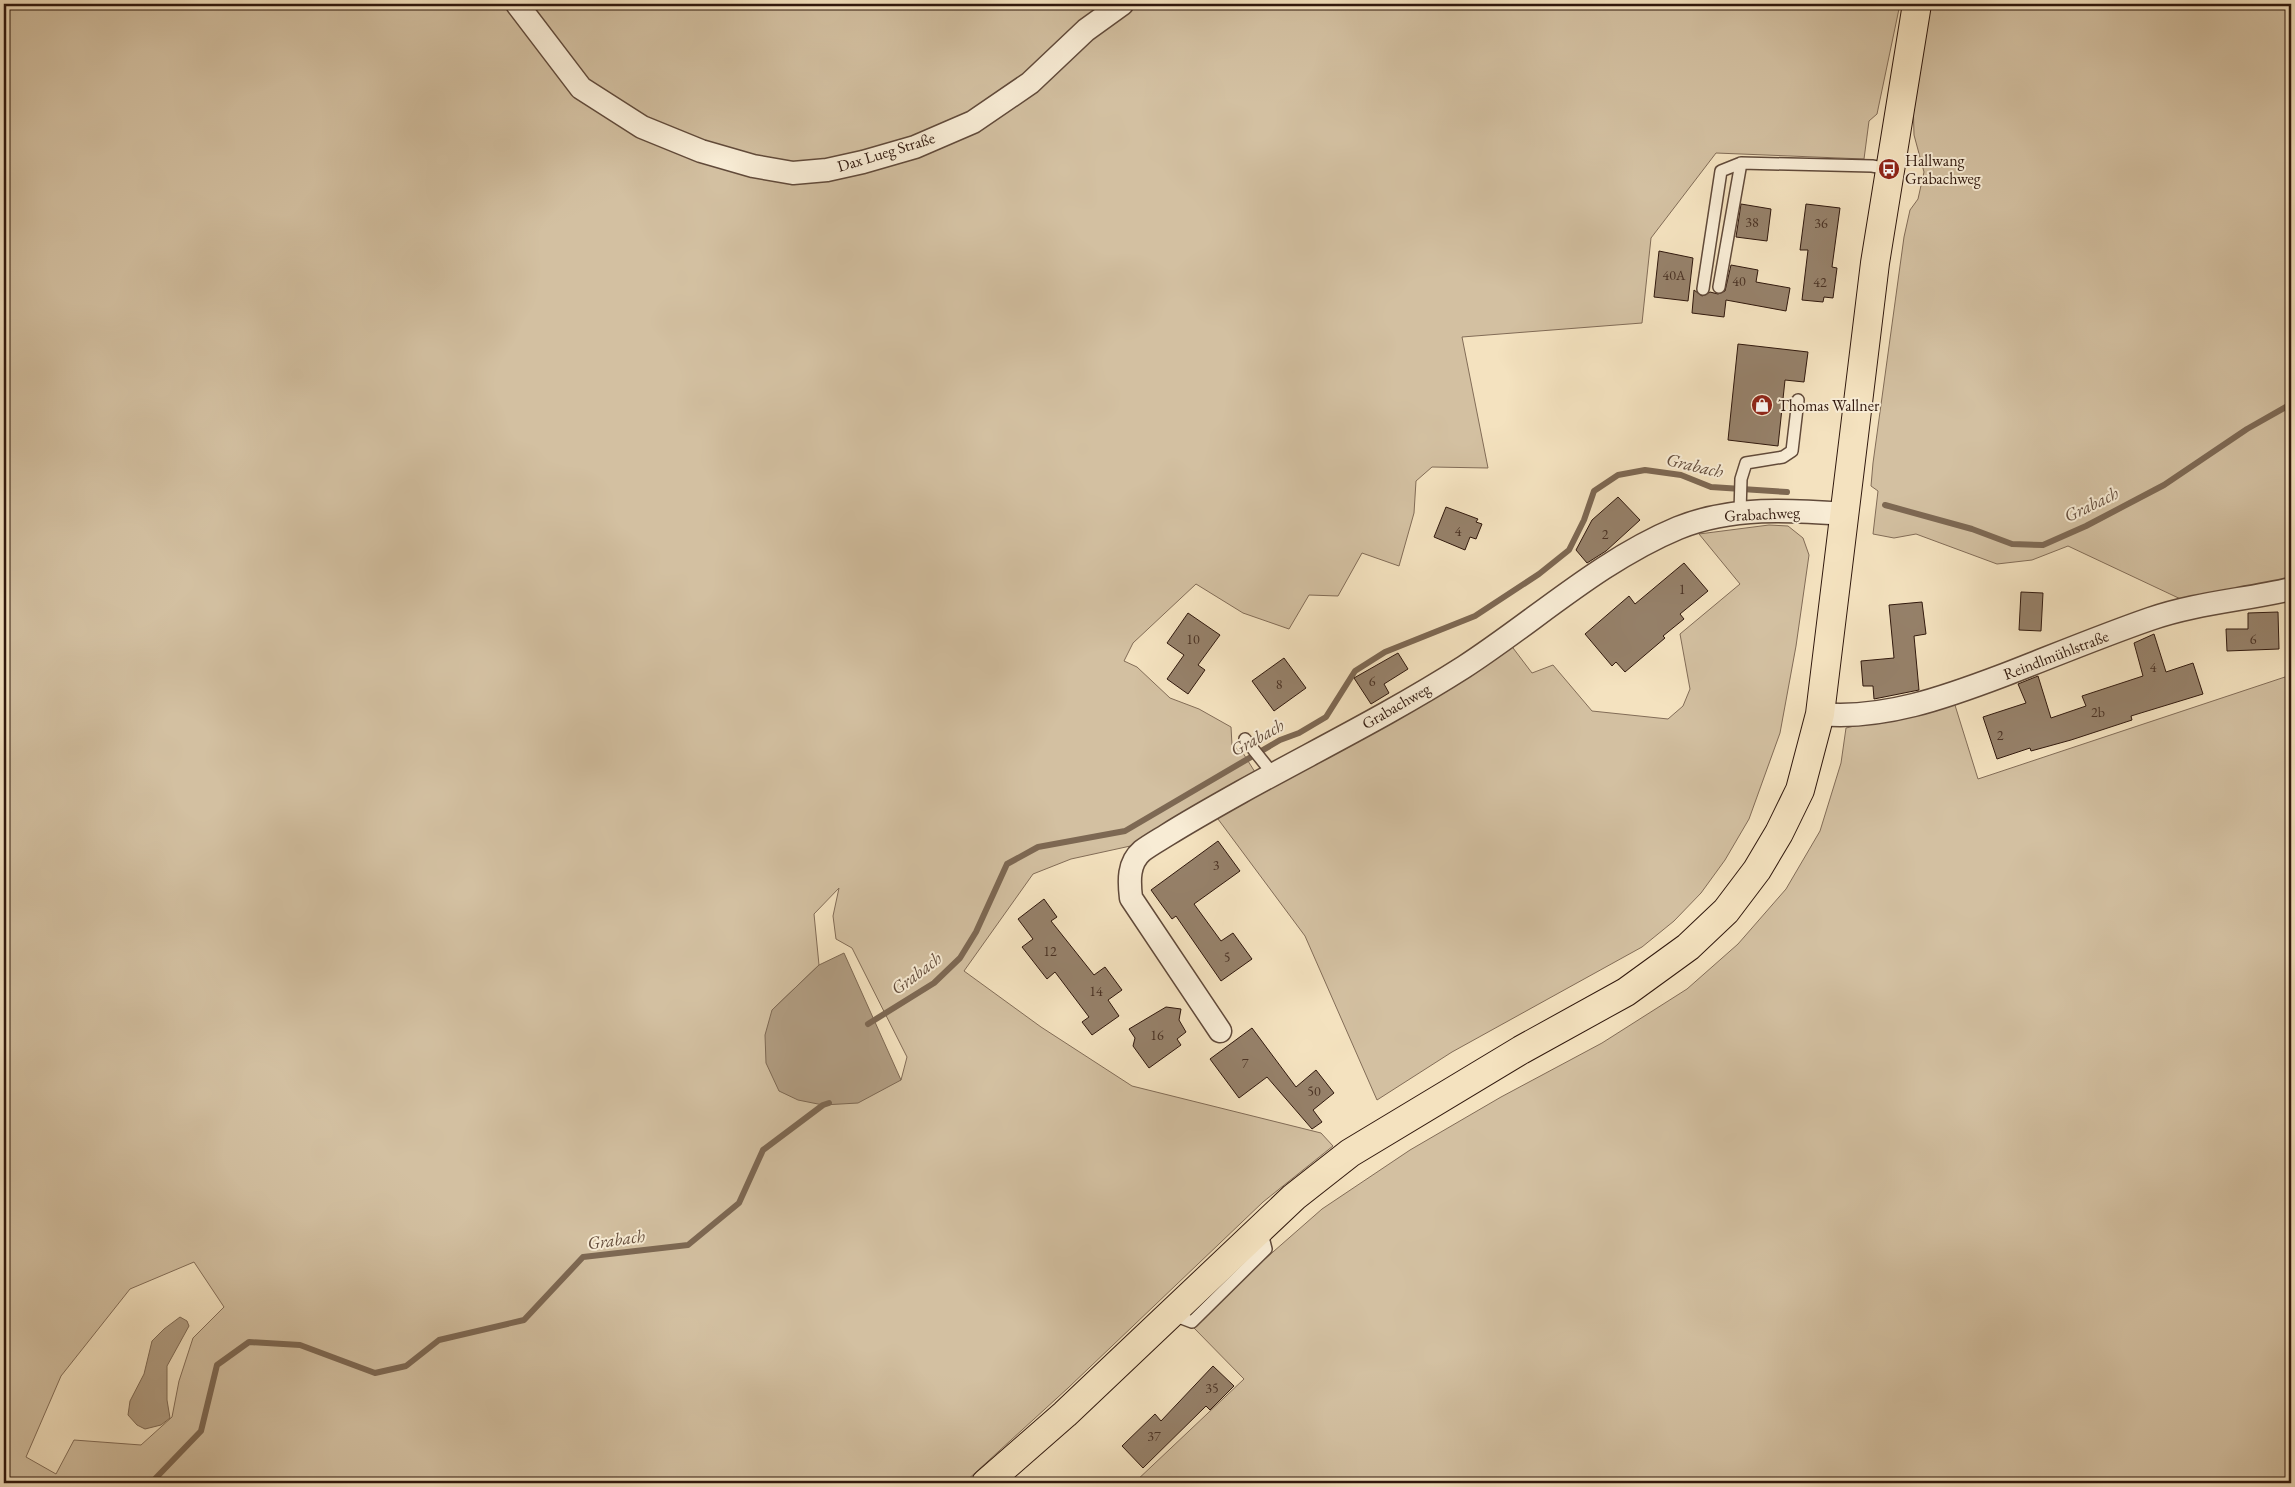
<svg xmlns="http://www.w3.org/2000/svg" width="2295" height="1487" viewBox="0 0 2295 1487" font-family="'EB Garamond',serif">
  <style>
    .green { fill: #d3c0a1; stroke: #826c57; fill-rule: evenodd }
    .water { fill: #b19d82; stroke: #7d6853 }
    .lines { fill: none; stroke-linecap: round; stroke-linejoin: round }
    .stream { stroke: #7d6853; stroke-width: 6 }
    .building { fill: #96816a; stroke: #30180d }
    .service-casing { stroke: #614a3a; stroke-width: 14 }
    .minor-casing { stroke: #614a3a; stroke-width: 25 }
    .primary-casing { stroke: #30180d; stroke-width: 30 }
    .service { stroke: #f8ecd5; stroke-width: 11 }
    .minor { stroke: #f8ecd5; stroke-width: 22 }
    .primary { stroke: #f4e2bf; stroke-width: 28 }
    .labels { text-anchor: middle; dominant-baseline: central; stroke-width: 4; stroke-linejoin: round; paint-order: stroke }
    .number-label { font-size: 14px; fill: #4a3224 }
    .street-label { font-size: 16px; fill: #30180d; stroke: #f8ecd5 }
    .poi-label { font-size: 16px; fill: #30180d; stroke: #f8ecd5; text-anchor: start }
    .water-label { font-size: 18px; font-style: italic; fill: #644d3c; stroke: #f8ecd5 }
  </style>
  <rect width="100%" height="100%" fill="#f4e2bf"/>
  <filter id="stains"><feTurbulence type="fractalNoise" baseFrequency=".004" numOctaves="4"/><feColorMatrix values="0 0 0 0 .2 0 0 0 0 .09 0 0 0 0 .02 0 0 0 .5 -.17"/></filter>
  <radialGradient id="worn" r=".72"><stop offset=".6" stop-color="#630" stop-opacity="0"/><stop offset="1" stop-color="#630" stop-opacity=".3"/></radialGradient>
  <!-- green -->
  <path class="green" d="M 4,4 L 1900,4 L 1877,114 L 1869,121 L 1864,159 L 1716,153 L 1651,238 L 1642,323 L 1462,337 L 1488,468 L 1432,467 L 1416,481 L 1414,513 L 1399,566 L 1362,553 L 1338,596 L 1309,595 L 1289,629 L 1243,613 L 1196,584 L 1133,643 L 1124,661 L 1137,667 L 1170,698 L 1199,709 L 1231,727 L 1232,745 L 1243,753 L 1265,788 L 1510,644 L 1532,673 L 1553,665 L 1592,711 L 1668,719 L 1683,706 L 1690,689 L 1680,634 L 1740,584 L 1699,534 L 1769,525 L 1788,526 L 1803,538 L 1809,555 L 1796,646 L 1780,733 L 1749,819 L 1725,860 L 1701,893 L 1674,921 L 1642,947 L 1452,1052 L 1377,1100 L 1305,936 L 1215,815 L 1135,845 L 1071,859 L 1033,874 L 964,971 L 1041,1027 L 1132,1086 L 1321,1133 L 1333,1146 L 1263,1202 L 1068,1388 L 964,1483 L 4,1483 ZM 839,888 L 833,916 L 836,939 L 852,948 L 907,1057 L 901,1080 L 772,1010 L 819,965 L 814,914 ZM 194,1262 L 224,1307 L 193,1338 L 179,1381 L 172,1417 L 141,1445 L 74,1440 L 56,1474 L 26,1457 L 61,1376 L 130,1289 Z
    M 1927,4 L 2291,4 L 2291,582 L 2187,602 L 2068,546 L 2032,560 L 1997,564 L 1916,534 L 1894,538 L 1873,534 L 1878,491 L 1871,486 L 1873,463 L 1904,237 L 1910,210 L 1918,199 L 1924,172 L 1914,135 L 1913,95 Z
    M 2291,675 L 2291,1483 L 1134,1483 L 1244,1379 L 1194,1328 L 1257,1266 L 1322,1209 L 1410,1150 L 1501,1097 L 1602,1043 L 1687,989 L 1738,944 L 1786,889 L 1820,831 L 1841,763 L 1846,728 L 1954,702 L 1978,779 Z"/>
  <!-- water -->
  <path class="water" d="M 844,953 L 901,1080 L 858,1103 L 823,1105 L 798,1100 L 779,1091 L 766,1063 L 765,1035 L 772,1010 L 819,965 Z
    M 180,1317 L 187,1321 L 189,1326 L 167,1366 L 167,1400 L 170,1418 L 161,1425 L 145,1429 L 137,1425 L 128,1415 L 130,1401 L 144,1374 L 152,1341 L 164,1329 Z"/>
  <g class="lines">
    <!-- stream -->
    <path class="stream" d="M 1885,505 L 1972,529 L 2012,544 L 2043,545 L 2086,526 L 2164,485 L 2247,429 L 2291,404
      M 868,1024 L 934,983 L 960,958 L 976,932 L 1007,864 L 1038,847 L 1125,831 L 1280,740 L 1299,733 L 1326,717 L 1355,671 L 1385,652 L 1475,616 L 1539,574 L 1569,550 L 1584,520 L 1594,491 L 1618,475 L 1645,470 L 1681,475 L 1711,487 L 1787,492
      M 151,1483 L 201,1431 L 217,1365 L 249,1342 L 300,1345 L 375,1373 L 406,1366 L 439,1340 L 524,1320 L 583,1257 L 688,1245 L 739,1203 L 763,1150 L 823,1105 L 829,1103"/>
  </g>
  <!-- building -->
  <path class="building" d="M 1741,204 L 1771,209 L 1767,241 L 1736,237 Z
    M 1806,204 L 1840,208 L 1832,267 L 1837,268 L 1833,298 L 1824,297 L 1823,302 L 1802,300 L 1808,250 L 1800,250 Z
    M 1659,251 L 1693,258 L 1688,301 L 1654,297 Z
    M 1731,265 L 1758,270 L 1756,282 L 1790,288 L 1786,311 L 1726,300 L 1724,317 L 1692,313 L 1694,290 L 1702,296 L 1710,292 L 1718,294 L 1725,291 Z
    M 1738,344 L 1808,352 L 1804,382 L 1785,380 L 1778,446 L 1728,440 Z
    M 1618,497 L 1640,520 L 1606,551 L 1587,563 L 1576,550 L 1592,520 Z
    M 1446,507 L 1478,519 L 1476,522 L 1482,524 L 1476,539 L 1470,537 L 1465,550 L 1434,537 Z
    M 1684,563 L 1708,591 L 1680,614 L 1684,619 L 1663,636 L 1665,638 L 1625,672 L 1616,662 L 1612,666 L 1585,634 L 1629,596 L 1635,604 Z
    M 2021,592 L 2043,593 L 2041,631 L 2019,630 Z
    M 1922,602 L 1926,634 L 1914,636 L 1919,690 L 1874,699 L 1873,686 L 1863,686 L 1861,661 L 1894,658 L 1889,605 Z
    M 2278,612 L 2279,649 L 2227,651 L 2226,629 L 2248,629 L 2248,613 Z
    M 1188,613 L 1220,635 L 1198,665 L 1205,670 L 1188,694 L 1167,679 L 1184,655 L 1167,643 Z
    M 2154,634 L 2166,672 L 2193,663 L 2203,694 L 2131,716 L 2132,720 L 2071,740 L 2031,751 L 2030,748 L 1997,759 L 1983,717 L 2026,703 L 2018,684 L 2038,676 L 2051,718 L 2086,706 L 2082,696 L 2143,676 L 2134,643 Z
    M 1398,653 L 1408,669 L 1384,684 L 1389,693 L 1371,704 L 1354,678 Z
    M 1284,658 L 1306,688 L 1274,711 L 1252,681 Z
    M 1218,841 L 1240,871 L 1194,904 L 1221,941 L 1233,933 L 1252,959 L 1221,981 L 1176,916 L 1172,919 L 1151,890 Z
    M 1044,899 L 1057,917 L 1051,921 L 1094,975 L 1105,967 L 1122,990 L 1108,1000 L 1119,1016 L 1092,1035 L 1082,1022 L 1089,1017 L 1055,972 L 1047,979 L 1022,947 L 1033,939 L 1018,919 Z
    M 1166,1007 L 1181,1009 L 1179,1020 L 1186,1032 L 1177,1039 L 1181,1045 L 1149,1068 L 1133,1046 L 1135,1038 L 1129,1029 Z
    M 1252,1028 L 1296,1087 L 1316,1070 L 1334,1093 L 1313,1110 L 1322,1122 L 1312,1129 L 1267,1077 L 1239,1098 L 1210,1059 Z
    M 1213,1366 L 1234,1386 L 1210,1410 L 1206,1406 L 1143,1468 L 1122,1446 L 1155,1414 L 1161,1421 Z"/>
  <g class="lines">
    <!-- service casing -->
    <g class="service-casing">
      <path id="service" d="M 1719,287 L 1741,163 L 1872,166 L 1889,169
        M 1703,289 L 1721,171 L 1741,163
        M 1740,512 L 1741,479 L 1746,463 L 1783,457 L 1792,451 L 1798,400
        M 1245,739 L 1273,774
        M 1171,1314 L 1192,1322 L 1266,1249 L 1261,1229"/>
    </g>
    <!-- minor casing -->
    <g class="minor-casing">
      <path id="minor" d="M 517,4 L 581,88 L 642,127 L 701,151 L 753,166 L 793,173 L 827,170 L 863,162 L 915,147 L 973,122 L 1030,83 L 1086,30 L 1122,4
        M 1820,714 C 1883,720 1946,697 2004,675 C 2053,656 2101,636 2150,619 C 2196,603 2244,600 2291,589
        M 1220,1031 L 1131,898 C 1129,881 1128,863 1142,851 C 1150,845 1159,840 1167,835 C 1191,820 1216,806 1241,792 C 1315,751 1392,713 1464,667 C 1535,621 1599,561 1678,528 C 1732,506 1790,510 1846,514"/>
    </g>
    <!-- primary casing -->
    <g class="primary-casing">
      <path id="primary" d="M 986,1483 L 1065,1414 L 1294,1197 L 1350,1153 L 1521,1050 L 1626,992 L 1688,947 L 1726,911 L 1757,870 L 1779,833 L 1800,790 L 1820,714 L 1875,263 L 1917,4"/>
    </g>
    <!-- service -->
    <use href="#service" class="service"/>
    <!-- minor -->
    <use href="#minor" class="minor"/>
    <!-- primary -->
    <use href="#primary" class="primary"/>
  </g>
  <!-- icons -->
  <defs>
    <g id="bus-disc" transform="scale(1.125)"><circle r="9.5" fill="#8f2418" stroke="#f8ecd5"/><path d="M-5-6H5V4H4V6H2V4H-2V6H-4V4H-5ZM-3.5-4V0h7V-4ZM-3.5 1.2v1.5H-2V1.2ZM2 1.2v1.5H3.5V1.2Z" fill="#fff"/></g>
    <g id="shop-disc" transform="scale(1.125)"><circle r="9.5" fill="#8f2418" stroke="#f8ecd5"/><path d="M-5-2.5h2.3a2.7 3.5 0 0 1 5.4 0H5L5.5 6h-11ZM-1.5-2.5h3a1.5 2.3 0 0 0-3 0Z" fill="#fff"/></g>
  </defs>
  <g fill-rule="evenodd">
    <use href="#bus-disc" x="1889" y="169"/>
    <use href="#shop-disc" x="1762" y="405"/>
  </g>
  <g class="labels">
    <!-- number labels -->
    <g class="number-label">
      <text x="1752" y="222">38</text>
      <text x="1821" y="223">36</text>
      <text x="1674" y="275">40A</text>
      <text x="1739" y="281">40</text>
      <text x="1820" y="282">42</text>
      <text x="1458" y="531">4</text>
      <text x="1605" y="534">2</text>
      <text x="1682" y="589">1</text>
      <text x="1193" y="639">10</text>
      <text x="2253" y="639">6</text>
      <text x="2153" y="667">4</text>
      <text x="1372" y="681">6</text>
      <text x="1279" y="684">8</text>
      <text x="2098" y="712">2b</text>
      <text x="2000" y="735">2</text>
      <text x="1216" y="865">3</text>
      <text x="1050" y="951">12</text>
      <text x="1227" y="957">5</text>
      <text x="1096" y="991">14</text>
      <text x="1157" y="1035">16</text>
      <text x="1245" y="1063">7</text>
      <text x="1314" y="1091">50</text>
      <text x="1212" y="1388">35</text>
      <text x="1154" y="1436">37</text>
    </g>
    <!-- street labels -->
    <g class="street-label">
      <text transform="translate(886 152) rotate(-17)">Dax Lueg Straße</text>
      <text transform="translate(1762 514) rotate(-3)">Grabachweg</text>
      <text transform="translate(2056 655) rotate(-21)">Reindlmühlstraße</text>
      <text transform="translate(1396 706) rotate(-30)">Grabachweg</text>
    </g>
    <!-- poi labels -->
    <g class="poi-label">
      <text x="1905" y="160">Hallwang<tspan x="1905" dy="18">Grabachweg</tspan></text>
      <text x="1778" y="405">Thomas Wallner</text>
    </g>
    <!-- water labels -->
    <g class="water-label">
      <text transform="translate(1695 465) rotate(13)">Grabach</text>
      <text transform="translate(2091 504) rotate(-26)">Grabach</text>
      <text transform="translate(1257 737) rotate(-29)">Grabach</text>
      <text transform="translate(916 973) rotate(-37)">Grabach</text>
      <text transform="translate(616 1239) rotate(-8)">Grabach</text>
    </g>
  </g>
  <!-- margin -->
  <rect width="2295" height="1487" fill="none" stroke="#f4e2bf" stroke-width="20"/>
  <rect x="5" y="5" width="2285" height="1477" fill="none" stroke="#30180d" stroke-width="2.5"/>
  <rect x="10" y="10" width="2275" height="1467" fill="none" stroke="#30180d"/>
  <rect width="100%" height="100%" filter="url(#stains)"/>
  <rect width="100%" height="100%" fill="url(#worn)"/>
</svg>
